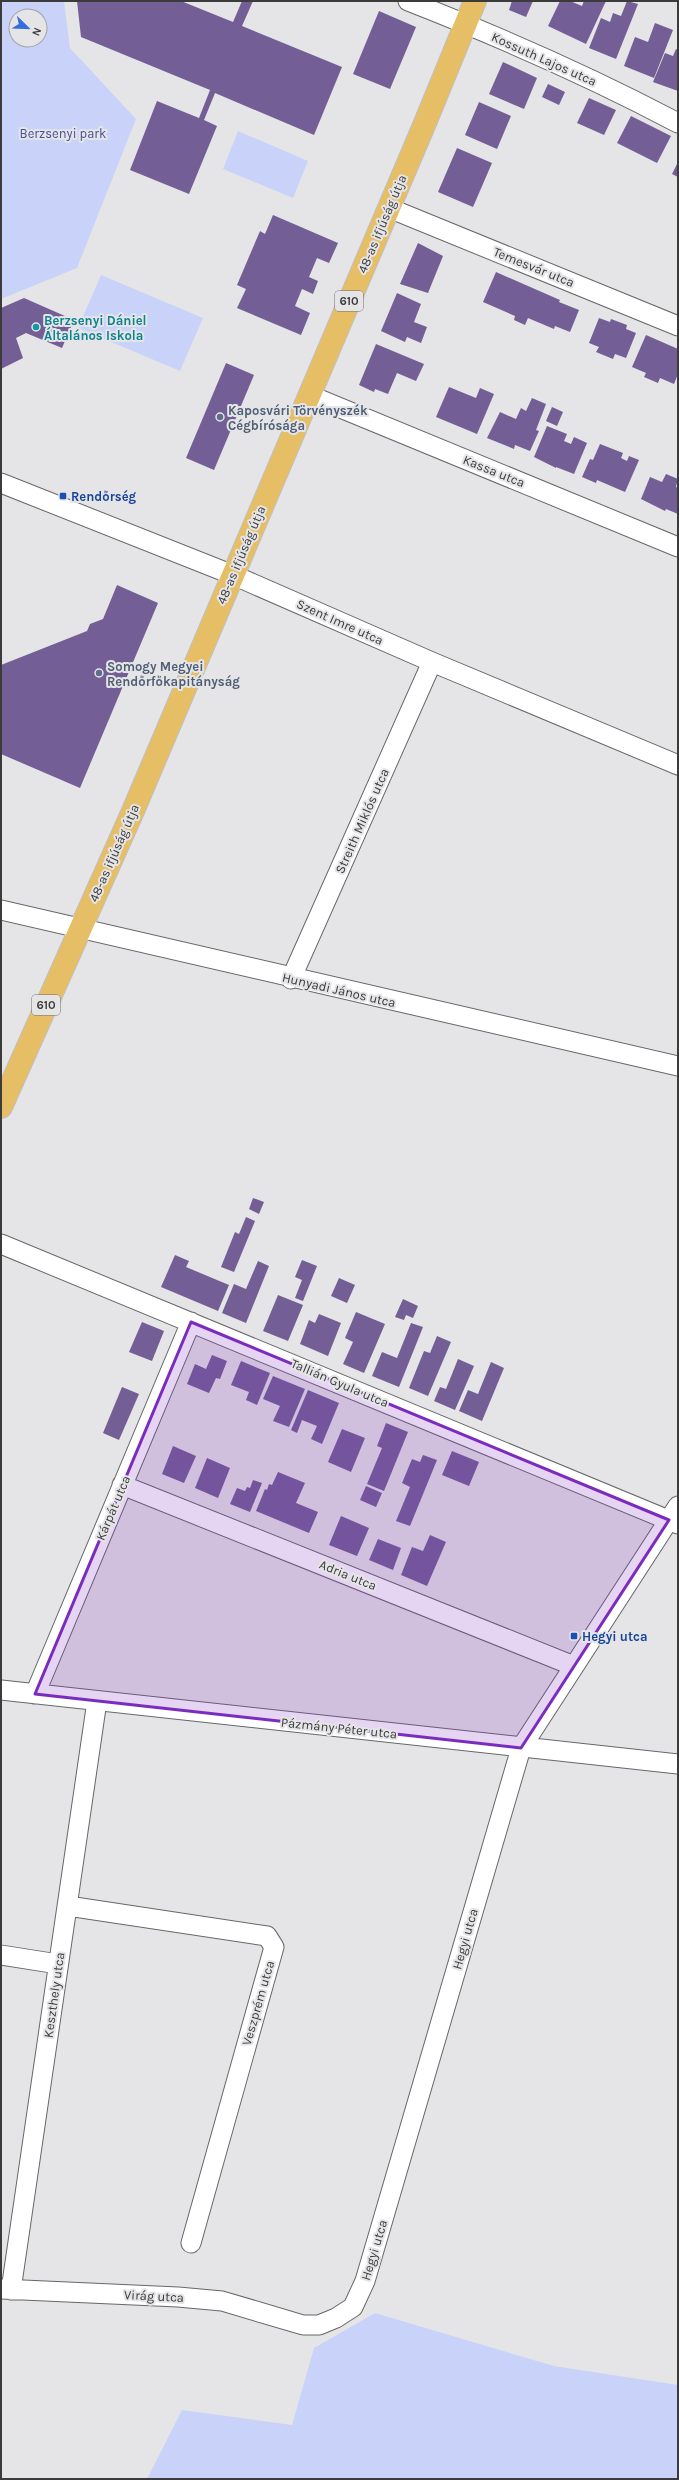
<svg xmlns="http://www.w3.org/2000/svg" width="679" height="2480" viewBox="0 0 679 2480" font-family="Karla,sans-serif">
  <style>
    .green { fill: #c9d3fa; fill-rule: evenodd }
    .building { fill: #735e96 }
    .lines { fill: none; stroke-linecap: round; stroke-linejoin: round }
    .minor-casing { stroke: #676769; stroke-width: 21 }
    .major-casing { stroke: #c0c0c1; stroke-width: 24 }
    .minor { stroke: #fff; stroke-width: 19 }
    .major { stroke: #e6be66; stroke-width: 22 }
    .marked { fill: #7b2cbf; fill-opacity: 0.2; stroke: #7b2cbf; stroke-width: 3; stroke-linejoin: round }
    .culture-dot { fill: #0f9aa8; stroke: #e5e5e7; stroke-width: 1.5 }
    .service-dot { fill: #5c6f8a; stroke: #e5e5e7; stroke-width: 1.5 }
    .transit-dot { fill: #1a4fb4; stroke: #e5e5e7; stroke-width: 1.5 }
    .labels { text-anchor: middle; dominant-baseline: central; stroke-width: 4; stroke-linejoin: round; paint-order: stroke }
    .shield { fill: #e5e5e7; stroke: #6e6e6f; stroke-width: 1 }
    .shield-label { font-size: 12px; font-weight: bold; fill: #3b3b3c }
    .street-label { font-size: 13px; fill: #3b3b3c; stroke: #e5e5e7 }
    .park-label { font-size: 13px; fill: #434f99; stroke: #e5e5e7 }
    .culture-label { font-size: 13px; font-weight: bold; fill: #0d838f; stroke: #e5e5e7; text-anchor: start }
    .service-label { font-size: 13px; font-weight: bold; fill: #4e5e75; stroke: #e5e5e7; text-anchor: start }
    .transit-label { font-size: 13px; font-weight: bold; fill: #164399; stroke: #e5e5e7; text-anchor: start }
  </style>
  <rect width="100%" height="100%" fill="#e5e5e7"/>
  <!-- green -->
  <path class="green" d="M 1,1 L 64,1 L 70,48 L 136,119 L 77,268 L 1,299 ZM 16,16 L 40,16 L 40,40 L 16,40 Z
    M 238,131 L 308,161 L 293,198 L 223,169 Z
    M 101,275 L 203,318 L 180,371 L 78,328 Z
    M 375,2313 L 554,2366 L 678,2385 L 678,2479 L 147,2479 L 182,2410 L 292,2425 L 314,2348 Z"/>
  <!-- building -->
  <path class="building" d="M 77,1 L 181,1 L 233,22 L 242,1 L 253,1 L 242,26 L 342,67 L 314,135 L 215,93 L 204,120 L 217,126 L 189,194 L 130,170 L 157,101 L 199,118 L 210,90 L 81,37 Z
    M 512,1 L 533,1 L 526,17 L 509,10 Z
    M 560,1 L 570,1 L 582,6 L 584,1 L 606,1 L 586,44 L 548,26 Z
    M 627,1 L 638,4 L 616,59 L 589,48 L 601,18 L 610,22 L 613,13 L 621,16 Z
    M 379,11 L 416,27 L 390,89 L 353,74 Z
    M 655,23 L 673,30 L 654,78 L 624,66 L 635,37 L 648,42 Z
    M 676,49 L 678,50 L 678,91 L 653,82 L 665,53 L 673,56 Z
    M 503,62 L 537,78 L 524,109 L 489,94 Z
    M 548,84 L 565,92 L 559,105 L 542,97 Z
    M 589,98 L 616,110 L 604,135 L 577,123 Z
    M 479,102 L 511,116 L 497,149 L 465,135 Z
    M 631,116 L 671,136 L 657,163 L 617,143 Z
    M 457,148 L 492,163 L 473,207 L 438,192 Z
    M 678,162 L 678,177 L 672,174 Z
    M 273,215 L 338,243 L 329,263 L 317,258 L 309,277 L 318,281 L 313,294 L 302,289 L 295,306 L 310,313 L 301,335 L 237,308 L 246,289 L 237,285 L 260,231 L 265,234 Z
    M 418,243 L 443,256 L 428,293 L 400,284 Z
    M 496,272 L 560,300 L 559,302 L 579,310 L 570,332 L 555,326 L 554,329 L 528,318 L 525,325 L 514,320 L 515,316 L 483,302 Z
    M 397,293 L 421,304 L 414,322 L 427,327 L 421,343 L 407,337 L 405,342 L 381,331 Z
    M 24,298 L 74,320 L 62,348 L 26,333 L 16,338 L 23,358 L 1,369 L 1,308 Z
    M 599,318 L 610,322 L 611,319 L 627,325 L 626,329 L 636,333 L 626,358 L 615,354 L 613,359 L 596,352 L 599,347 L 589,343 Z
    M 646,335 L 678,349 L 678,374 L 674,384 L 660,378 L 658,383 L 644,377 L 646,373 L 632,367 Z
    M 376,344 L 424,364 L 416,381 L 397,373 L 388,394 L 375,389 L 374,392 L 359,385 Z
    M 226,363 L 254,375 L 214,470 L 186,458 Z
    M 449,387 L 476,398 L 480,388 L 494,394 L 477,434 L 436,417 Z
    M 532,398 L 546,404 L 536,430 L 539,431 L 530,451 L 515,445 L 514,449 L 487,438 L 500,412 L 516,419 L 521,408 L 526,411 Z
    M 552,407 L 563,412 L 557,426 L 546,421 Z
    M 547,426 L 567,434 L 564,441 L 571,444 L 574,437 L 587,443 L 574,474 L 556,467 L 556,468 L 534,457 Z
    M 600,444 L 623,453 L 621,458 L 627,461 L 629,456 L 639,460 L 625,492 L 597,480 L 596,483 L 582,477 L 590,459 L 593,460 Z
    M 666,474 L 678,479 L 676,487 L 678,488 L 678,514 L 666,509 L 665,511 L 641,499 L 650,477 L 662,482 Z
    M 117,585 L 158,603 L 80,788 L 1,754 L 1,665 L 87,631 L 90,624 L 103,619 Z
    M 253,1198 L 264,1202 L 259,1214 L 249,1209 Z
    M 246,1217 L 255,1221 L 234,1272 L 221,1267 L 235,1232 L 239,1234 Z
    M 175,1255 L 189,1261 L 186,1267 L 229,1285 L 218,1311 L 161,1287 Z
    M 302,1260 L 317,1266 L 303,1301 L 295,1298 L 302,1280 L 295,1277 Z
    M 258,1261 L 269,1266 L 246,1323 L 222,1313 L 234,1284 L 246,1289 Z
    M 339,1278 L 355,1285 L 347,1303 L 331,1296 Z
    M 278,1295 L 303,1305 L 288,1341 L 263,1331 Z
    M 403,1299 L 418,1306 L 413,1318 L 406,1315 L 404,1320 L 395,1317 Z
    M 356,1312 L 385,1324 L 364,1373 L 343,1364 L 353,1342 L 345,1338 Z
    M 319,1314 L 341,1323 L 328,1356 L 300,1344 L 309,1320 L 315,1323 Z
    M 142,1322 L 164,1331 L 152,1361 L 129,1352 Z
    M 411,1323 L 423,1327 L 399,1387 L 372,1376 L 382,1352 L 397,1358 Z
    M 437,1336 L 451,1342 L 428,1396 L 409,1388 L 424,1351 L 430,1353 Z
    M 212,1355 L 227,1361 L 220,1379 L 216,1378 L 209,1393 L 187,1384 L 195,1364 L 206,1369 Z
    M 458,1359 L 474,1366 L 455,1410 L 434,1401 L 440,1387 L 446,1389 Z
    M 241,1361 L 270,1373 L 257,1405 L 246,1400 L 249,1392 L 231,1385 Z
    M 491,1362 L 504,1368 L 482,1421 L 459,1411 L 468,1390 L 478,1394 Z
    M 273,1376 L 305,1389 L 289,1427 L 273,1421 L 280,1406 L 263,1399 Z
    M 122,1387 L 139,1394 L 119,1440 L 103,1433 Z
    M 308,1390 L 339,1403 L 322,1444 L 311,1439 L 317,1426 L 302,1420 L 297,1433 L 291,1430 Z
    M 386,1423 L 408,1432 L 384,1491 L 367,1484 L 382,1448 L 377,1446 Z
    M 342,1429 L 365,1438 L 351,1472 L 328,1462 Z
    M 173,1446 L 196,1456 L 184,1483 L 162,1474 Z
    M 452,1451 L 479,1462 L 469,1486 L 442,1475 Z
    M 423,1455 L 437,1460 L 410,1526 L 396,1521 L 410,1487 L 402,1483 L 412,1459 L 420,1462 Z
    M 207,1458 L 230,1468 L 218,1498 L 195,1488 Z
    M 278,1472 L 305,1483 L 296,1503 L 318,1512 L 309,1533 L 256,1511 L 265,1489 L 267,1490 L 269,1484 L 272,1485 Z
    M 253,1480 L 262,1483 L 250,1512 L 230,1504 L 237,1488 L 245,1491 L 247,1487 L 250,1488 Z
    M 366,1486 L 382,1493 L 376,1507 L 360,1500 Z
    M 341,1516 L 369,1528 L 357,1556 L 329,1545 Z
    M 430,1535 L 446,1542 L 427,1586 L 401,1575 L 412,1547 L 423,1551 Z
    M 378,1539 L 401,1548 L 393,1570 L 369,1560 Z"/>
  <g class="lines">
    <!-- minor casing -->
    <g class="minor-casing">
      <path id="minor" d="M 408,1 C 500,37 591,77 678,123
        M 389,208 L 678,326
        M 309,395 L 678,547
        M 1,483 L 233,575 L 432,662 L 678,765
        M 1,910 L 678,1066
        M 291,979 L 432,662
        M 1,1244 L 678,1524
        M 122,1485 L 574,1666
        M 1,1690 L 678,1764
        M 35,1694 L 191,1322
        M 68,1906 L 267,1936 L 274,1947 L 191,2243
        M 1,1955 L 58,1964
        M 1,2289 L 178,2297 L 222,2301 L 303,2325 L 319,2325 L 336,2318 L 353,2307 L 365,2281 L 521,1748 L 678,1506
        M 11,2290 L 97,1701"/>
    </g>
    <!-- major casing -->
    <g class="major-casing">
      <path id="major" d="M 1,1107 L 133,811 L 425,123 L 475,1"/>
    </g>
    <!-- minor -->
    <use href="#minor" class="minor"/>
    <!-- major -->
    <use href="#major" class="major"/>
  </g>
  <!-- marked area -->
  <path class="marked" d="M 191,1322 L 669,1520 L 521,1748 L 35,1694 Z"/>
  <!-- markers -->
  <circle class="culture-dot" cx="36" cy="327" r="4"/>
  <g class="service-dot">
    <circle cx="220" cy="417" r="4"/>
    <circle cx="99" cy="673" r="4"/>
  </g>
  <g class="transit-dot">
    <rect x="59" y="492" width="8" height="8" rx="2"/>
    <rect x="570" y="1632" width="8" height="8" rx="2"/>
  </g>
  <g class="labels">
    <!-- shield labels -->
    <g class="shield">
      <rect x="335" y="291" width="28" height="20" rx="3"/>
      <rect x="32" y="995" width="28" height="20" rx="3"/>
    </g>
    <g class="shield-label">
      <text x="349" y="301">610</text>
      <text x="46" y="1005">610</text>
    </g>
    <!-- street labels -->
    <g class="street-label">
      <text transform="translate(544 59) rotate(24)">Kossuth Lajos utca</text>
      <text transform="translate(382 224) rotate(-67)">48-as ifjúság útja</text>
      <text transform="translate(534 267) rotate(22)">Temesvár utca</text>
      <text transform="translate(494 471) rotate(22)">Kassa utca</text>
      <text transform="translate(241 555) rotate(-67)">48-as ifjúság útja</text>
      <text transform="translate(340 622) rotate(24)">Szent Imre utca</text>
      <text transform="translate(362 821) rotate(-66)">Streith Miklós utca</text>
      <text transform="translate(114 853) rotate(-66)">48-as ifjúság útja</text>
      <text transform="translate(339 990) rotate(13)">Hunyadi János utca</text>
      <text transform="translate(340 1383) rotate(23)">Tallián Gyula utca</text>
      <text transform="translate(113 1508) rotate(-67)">Kárpát utca</text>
      <text transform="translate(348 1575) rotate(22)">Adria utca</text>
      <text transform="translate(339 1728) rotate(6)">Pázmány Péter utca</text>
      <text transform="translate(465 1939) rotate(-74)">Hegyi utca</text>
      <text transform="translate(54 1995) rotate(-82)">Keszthely utca</text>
      <text transform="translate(258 2003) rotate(-74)">Veszprém utca</text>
      <text transform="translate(374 2250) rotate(-73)">Hegyi utca</text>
      <text transform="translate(154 2296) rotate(3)">Virág utca</text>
    </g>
    <!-- park labels -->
    <g class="park-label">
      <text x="63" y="133">Berzsenyi park</text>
    </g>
    <!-- culture labels -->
    <g class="culture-label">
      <text x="44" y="320">Berzsenyi Dániel<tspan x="44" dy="15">Általános Iskola</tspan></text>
    </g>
    <!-- service labels -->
    <g class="service-label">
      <text x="228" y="410">Kaposvári Törvényszék<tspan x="228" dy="15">Cégbírósága</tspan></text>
      <text x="107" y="666">Somogy Megyei<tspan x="107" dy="15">Rendőrfőkapitányság</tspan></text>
    </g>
    <!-- transit labels -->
    <g class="transit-label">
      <text x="71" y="496">Rendőrség</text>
      <text x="582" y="1636">Hegyi utca</text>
    </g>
  </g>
  <!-- border -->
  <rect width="679" height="2480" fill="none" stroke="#3b3b3c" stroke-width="4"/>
  <!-- north arrow -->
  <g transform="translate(28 28) rotate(113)"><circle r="19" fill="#e5e5e7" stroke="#a1a1a3"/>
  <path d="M0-3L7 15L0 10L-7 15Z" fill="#356ddc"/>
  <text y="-6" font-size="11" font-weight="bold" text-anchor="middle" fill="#3b3b3c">N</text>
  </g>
</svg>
